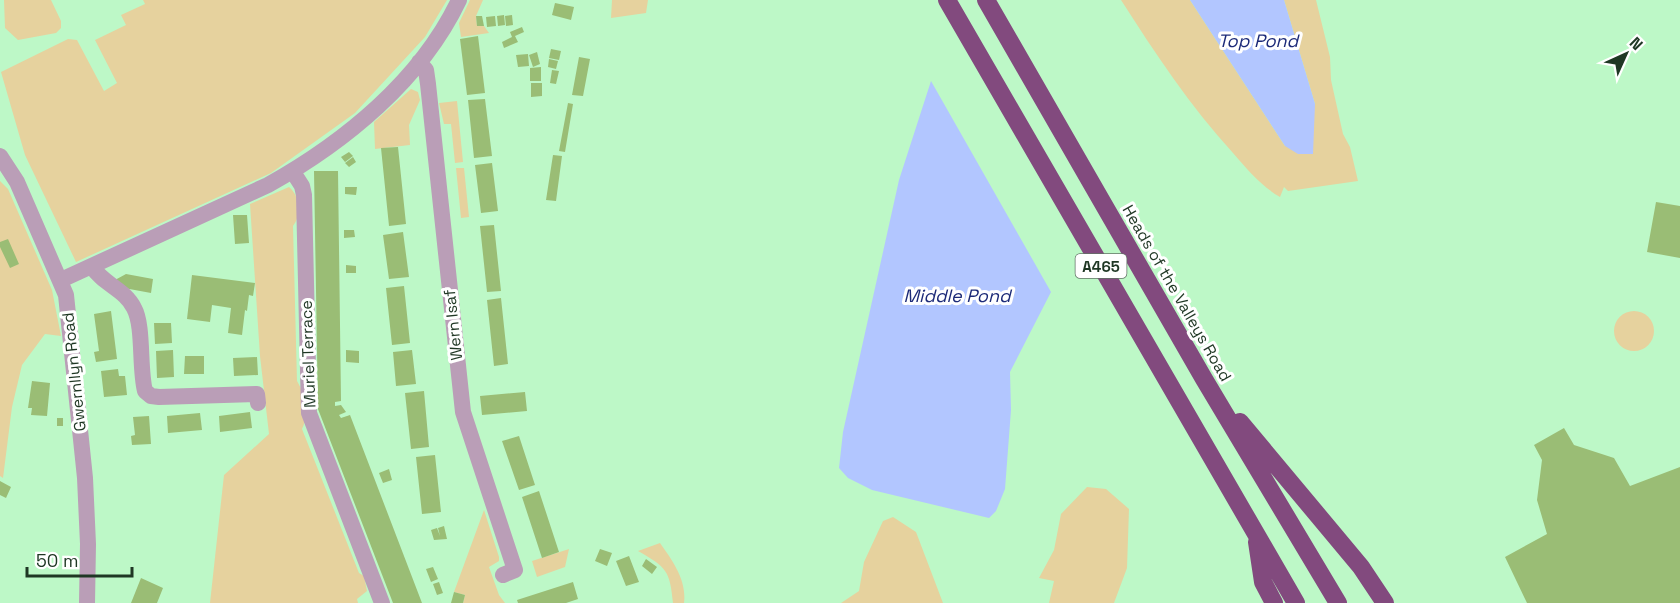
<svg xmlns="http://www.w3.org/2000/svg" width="1680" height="603" viewBox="0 0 1680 603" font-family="'Space Grotesk',sans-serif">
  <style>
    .green { fill: #e6d29e }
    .water { fill: #b2c6ff }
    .building { fill: #9abd75 }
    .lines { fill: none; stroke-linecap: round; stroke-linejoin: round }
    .street { stroke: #ba9eb7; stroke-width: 16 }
    .highway { stroke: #824a7e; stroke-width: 18 }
    .labels { text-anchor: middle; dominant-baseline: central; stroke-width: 6; stroke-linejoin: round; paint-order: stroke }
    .shield { fill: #fff; stroke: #627366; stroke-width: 1.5 }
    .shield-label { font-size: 15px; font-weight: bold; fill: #1f3724 }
    .street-label { font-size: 16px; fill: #1f3724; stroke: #fff }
    .water-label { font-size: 18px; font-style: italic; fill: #1c2a78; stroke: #fff }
  </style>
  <rect width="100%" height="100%" fill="#bdf8c7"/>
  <!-- green -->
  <path class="green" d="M 4,0 L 51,0 L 61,21 L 61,28 L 56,33 L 18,40 L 5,28 Z
    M 143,0 L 447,0 L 425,37 L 355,113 L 271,173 L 76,262 L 25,155 L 1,72 L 68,39 L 77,40 L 104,91 L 117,83 L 95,40 L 126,25 L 121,15 L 145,4 Z
    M 470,0 L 483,0 L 476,16 L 477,26 L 484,26 L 489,33 L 461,37 L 459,23 Z
    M 612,0 L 648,0 L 646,13 L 611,18 Z
    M 1121,0 L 1190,0 L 1285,146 L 1315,104 L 1284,0 L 1316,0 L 1330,57 L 1331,80 L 1343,134 L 1350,147 L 1358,181 L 1288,191 L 1284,187 L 1280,197 C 1261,186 1248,170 1233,153 C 1190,106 1155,53 1121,0 Z
    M 411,89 L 418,92 L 420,100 L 409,125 L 410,145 L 375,149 L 374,122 Z
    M 457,101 L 463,162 L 455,163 L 451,124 L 444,124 L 439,103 Z
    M 464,168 L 469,217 L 461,218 L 456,168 Z
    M 0,181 L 8,189 L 52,290 L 61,336 L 45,334 L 22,365 L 12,407 L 3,478 L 0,476 Z
    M 289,187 C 300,196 302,215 293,226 L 297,381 C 305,394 309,415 302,429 L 359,573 L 364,576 L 367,591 L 357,599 L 358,603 L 210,603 L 224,475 L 269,434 L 260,356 L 250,204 Z
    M1614 331a20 20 0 1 1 40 0a20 20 0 1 1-40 0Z
    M 1087,487 L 1106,489 L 1129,509 L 1127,568 L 1114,603 L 1049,603 L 1054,581 L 1039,578 L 1054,550 L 1061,514 Z
    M 484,510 L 499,557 L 499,561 L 489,567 L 499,595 L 505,603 L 463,603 L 465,595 L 454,592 Z
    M 893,517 L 916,532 L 943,603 L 841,603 L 859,591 L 864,562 L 883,521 Z
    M 660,543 C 672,560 687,580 684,603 L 673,603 C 670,570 666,567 638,551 Z
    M 569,549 L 565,567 L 537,577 L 532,561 Z"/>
  <!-- water -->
  <path class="water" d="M 1190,0 L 1284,0 L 1315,104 L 1313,154 L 1298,154 L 1285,146 Z
    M 931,81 L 1051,292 L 1010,372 L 1011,410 L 1005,489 L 996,511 L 989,518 L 872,490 L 848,478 L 839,468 L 843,432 L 899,180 Z"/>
  <!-- building -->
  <path class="building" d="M 555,3 L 574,7 L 571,20 L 552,15 Z
    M 504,15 L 505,25 L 498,26 L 497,16 Z
    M 512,15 L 513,25 L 506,26 L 505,16 Z
    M 476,16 L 482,16 L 484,26 L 477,26 Z
    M 495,16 L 496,26 L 487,27 L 486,17 Z
    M 522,27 L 524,32 L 515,36 L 518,42 L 504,48 L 502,42 L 512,37 L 510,32 Z
    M 478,36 L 485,93 L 467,95 L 460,39 Z
    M 551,49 L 561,51 L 559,60 L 549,58 Z
    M 537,52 L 540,64 L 533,67 L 529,55 Z
    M 528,54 L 529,66 L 518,67 L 516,55 Z
    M 579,57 L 590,59 L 583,96 L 572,95 Z
    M 549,59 L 558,61 L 556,69 L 548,67 Z
    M 541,67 L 541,81 L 530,81 L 530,68 Z
    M 552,70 L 559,71 L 556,84 L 550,83 Z
    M 531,83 L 542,83 L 542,96 L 531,97 Z
    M 485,99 L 492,156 L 474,158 L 468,100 Z
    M 568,103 L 573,104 L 565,152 L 559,151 Z
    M 398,147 L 406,224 L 389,226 L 381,148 Z
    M 349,152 L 353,156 L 345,162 L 341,157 Z
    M 553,155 L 562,156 L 556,201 L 546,200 Z
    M 353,157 L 356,162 L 349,167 L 345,163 Z
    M 492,163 L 498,211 L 481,213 L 475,165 Z
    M 314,171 L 338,171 L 341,401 L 335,402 L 335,406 L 341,405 L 346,412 L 339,415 L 341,418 L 350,415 L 422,603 L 393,603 L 318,409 Z
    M 345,187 L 357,187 L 356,195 L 345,194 Z
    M 1656,202 L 1680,206 L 1680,258 L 1647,252 Z
    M 233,215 L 247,215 L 249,243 L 235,244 Z
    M 494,225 L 501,291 L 487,292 L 480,226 Z
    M 344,230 L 354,230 L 355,237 L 344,238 Z
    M 403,232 L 409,277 L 389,279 L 383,235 Z
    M 8,239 L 19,264 L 10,268 L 0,247 L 0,242 Z
    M 346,265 L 356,266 L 356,273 L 346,273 Z
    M 126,274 L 153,279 L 151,293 L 124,288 L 115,280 Z
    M 192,275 L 255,283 L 253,296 L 249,295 L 247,311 L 245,310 L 242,335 L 228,333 L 231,308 L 212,305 L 210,322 L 187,319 Z
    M 404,286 L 410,343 L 392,345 L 386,288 Z
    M 501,298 L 508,364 L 494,366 L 487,300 Z
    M 111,311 L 117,359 L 96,362 L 94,352 L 99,351 L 94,314 Z
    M 154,323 L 171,323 L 172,343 L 155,344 Z
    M 173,350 L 174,377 L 157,378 L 156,351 Z
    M 346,350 L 359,351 L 359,363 L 346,362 Z
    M 412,350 L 416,384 L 396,386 L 393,352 Z
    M 185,356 L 204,356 L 204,374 L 184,374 Z
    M 257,357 L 258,375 L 234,376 L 233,358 Z
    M 118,369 L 119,376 L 125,376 L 127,395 L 104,397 L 101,371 Z
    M 32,381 L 50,383 L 47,416 L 31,415 L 32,408 L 28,408 Z
    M 424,391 L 429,447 L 411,449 L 405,393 Z
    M 525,392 L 527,411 L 482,415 L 480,396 Z
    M 250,412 L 252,428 L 220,432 L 219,416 Z
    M 200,413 L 202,430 L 168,433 L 167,416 Z
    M 149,416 L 151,444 L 132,445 L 131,436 L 135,435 L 133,417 Z
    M 57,418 L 63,418 L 63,426 L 57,426 Z
    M 1564,428 L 1574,445 L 1614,458 L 1630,486 L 1680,467 L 1680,603 L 1527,603 L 1505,557 L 1547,534 L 1537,500 L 1542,460 L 1534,445 Z
    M 519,436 L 535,485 L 519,490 L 502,441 Z
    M 435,455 L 441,512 L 422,514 L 416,457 Z
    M 389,469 L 392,480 L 383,483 L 379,473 Z
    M 0,481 L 11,487 L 6,498 L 0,495 Z
    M 539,491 L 559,552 L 542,558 L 522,497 Z
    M 444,526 L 447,539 L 434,540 L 431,530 L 437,528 L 440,536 L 438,528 Z
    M 600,549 L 612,553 L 607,566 L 595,561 Z
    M 629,556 L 639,582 L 626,586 L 616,561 Z
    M 646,559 L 657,567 L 652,574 L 642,566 Z
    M 433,567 L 438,579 L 431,582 L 426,569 Z
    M 141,578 L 163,588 L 157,603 L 131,603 Z
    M 439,582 L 443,593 L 437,595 L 433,584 Z
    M 573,582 L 578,599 L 566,603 L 518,603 L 517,600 Z
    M 454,592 L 465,595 L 463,603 L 451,603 Z"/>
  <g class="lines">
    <!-- street -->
    <path class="street" d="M 419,62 L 426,70 L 428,84 L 463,412 L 515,570 L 503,575
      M 0,156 L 17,182 L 66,295 L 85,478 L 88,544 L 87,603
      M 293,172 L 302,186 L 304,195 L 309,413 L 382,603
      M 92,266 C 102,284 125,289 134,308 C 144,326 139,368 145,391 L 151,396 L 159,397 L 257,394 L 258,403
      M 61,280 L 268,185 C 345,142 421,80 459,0"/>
    <!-- highway -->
    <path class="highway" d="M 947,0 L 1296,603
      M 986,0 L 1204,379 L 1338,603
      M 1240,422 L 1361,567 L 1385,603
      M 1257,542 L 1263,582 L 1274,603"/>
  </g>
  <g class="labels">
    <!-- shield labels -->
    <rect class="shield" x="1075.5" y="254" width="51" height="24" rx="4.5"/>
    <g class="shield-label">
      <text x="1101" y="266">A465</text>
    </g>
    <!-- street labels -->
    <g class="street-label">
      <text transform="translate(1177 293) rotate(60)">Heads of the Valleys Road</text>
      <text transform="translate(453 325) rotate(-96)">Wern Isaf</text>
      <text transform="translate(308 354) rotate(-92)">Muriel Terrace</text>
      <text transform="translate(74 372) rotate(-96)">Gwernllyn Road</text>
    </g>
    <!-- water labels -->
    <g class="water-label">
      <text x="1258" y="40">Top Pond</text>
      <text x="957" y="295">Middle Pond</text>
    </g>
  </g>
  <!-- north arrow -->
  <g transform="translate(1626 54) rotate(45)" stroke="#ffffff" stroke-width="4.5" paint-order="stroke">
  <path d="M0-4.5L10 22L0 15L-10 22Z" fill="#1f3724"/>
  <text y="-9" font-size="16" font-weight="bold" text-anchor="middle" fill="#1f3724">N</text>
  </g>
  <!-- scale -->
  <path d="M27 567v9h105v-9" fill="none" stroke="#1f3724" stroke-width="3"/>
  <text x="36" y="567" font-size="18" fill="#1f3724" stroke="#ffffff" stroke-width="4.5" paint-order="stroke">50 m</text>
</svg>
